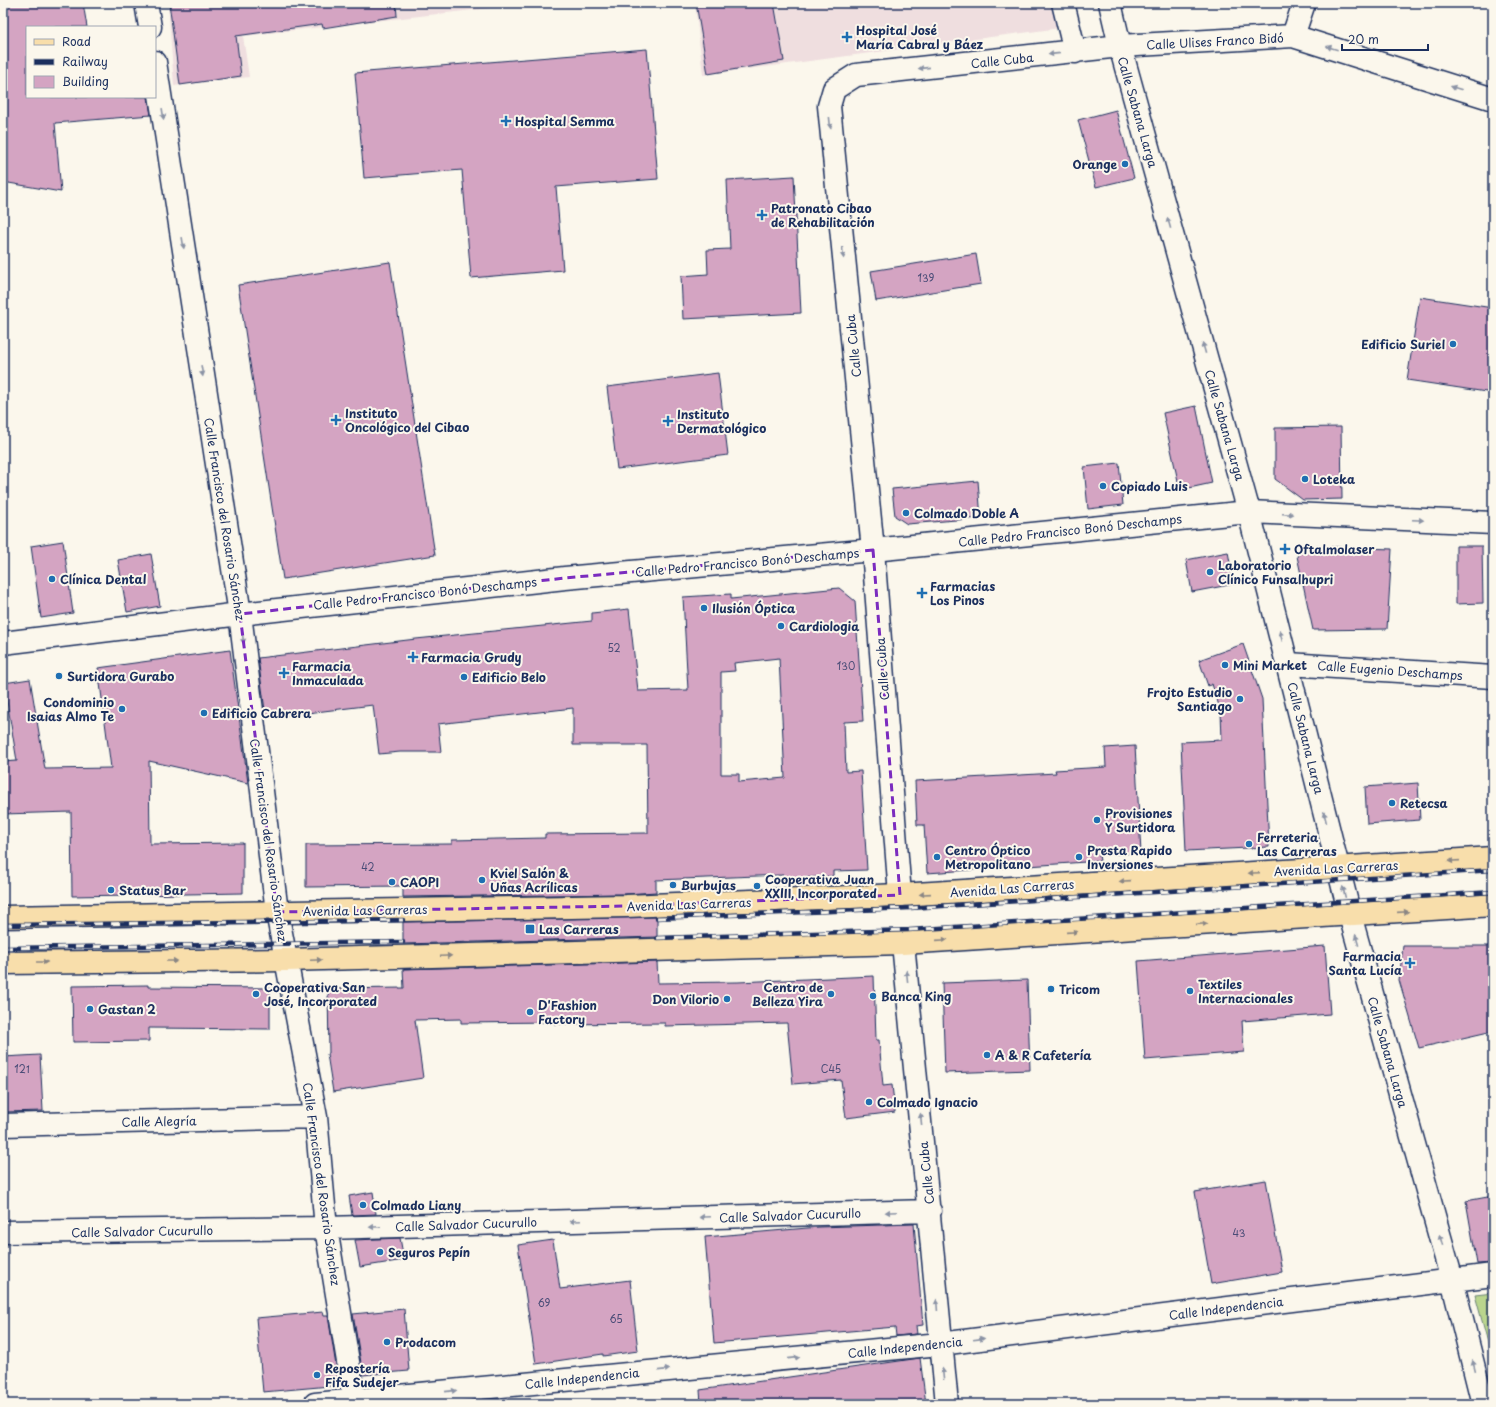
<svg xmlns="http://www.w3.org/2000/svg" width="1496" height="1407" viewBox="0 0 1496 1407" font-family="'Playpen Sans',sans-serif">
  <style>
    .built { fill: #efdedf }
    .green { fill: #bad58d; stroke: #6a8276 }
    .building { fill: #d4a4c2; stroke: #1b2f5e; fill-rule: evenodd }
    .lines { fill: none; stroke-linecap: round; stroke-linejoin: round }
    .minor-casing { stroke: #1b2f5e; stroke-width: 25 }
    .tertiary-casing { stroke: #1b2f5e; stroke-width: 25 }
    .primary-casing { stroke: #1b2f5e; stroke-width: 25 }
    .minor { stroke: #fbf7ec; stroke-width: 22 }
    .tertiary { stroke: #fbf7ec; stroke-width: 22 }
    .primary { stroke: #f8deab; stroke-width: 22 }
    .rail-casing { stroke: #1b2f5e; stroke-width: 4.5 }
    .rail { stroke: #fbf7ec; stroke-width: 3; stroke-dasharray: 9; stroke-linecap: butt }
    .oneway { fill: #8b93a5 }
    .oneway2 { fill: #8a8684 }
    .marked { fill: none; stroke: #7b2cbf; stroke-width: 3; stroke-dasharray: 8 5; stroke-linejoin: round }
    .poi-dot { fill: #1f6fb2; stroke: #fbf7ec; stroke-width: 1.5 }
    .labels { text-anchor: middle; dominant-baseline: central; stroke-width: 4; stroke-linejoin: round; paint-order: stroke }
    .number-label { font-size: 10px; fill: #494c77 }
    .poi-label { font-size: 12px; font-weight: bold; fill: #1b2f5e; stroke: #fbf7ec; text-anchor: start }
    .street-label { font-size: 12px; fill: #1b2f5e; stroke: #fbf7ec }
  </style>
  <rect width="100%" height="100%" fill="#fbf7ec"/>
  <filter id="ink" filterUnits="userSpaceOnUse"><feTurbulence type="fractalNoise" baseFrequency=".025" numOctaves="2"/><feDisplacementMap in="SourceGraphic" scale="8" xChannelSelector="R" yChannelSelector="G"/><feConvolveMatrix kernelMatrix="1 2 1 2 8 2 1 2 1" color-interpolation-filters="sRGB"/></filter>
  <g filter="url(#ink)">
    <!-- built -->
    <path class="built" d="M 168,3 L 535,3 L 243,36 L 249,77 L 174,86 Z
      M 695,3 L 1054,3 L 1060,28 L 703,75 Z"/>
    <!-- green -->
    <path class="green" d="M 1493,1293 L 1493,1361 L 1475,1295 Z"/>
    <!-- building -->
    <path class="building" d="M 3,3 L 83,3 L 87,27 L 27,27 L 27,97 L 148,97 L 151,115 L 55,123 L 61,192 L 3,182 Z
      M 169,3 L 396,3 L 397,16 L 323,28 L 322,24 L 236,36 L 241,76 L 180,85 Z
      M 696,3 L 774,3 L 784,61 L 708,74 Z
      M 647,49 L 658,179 L 556,187 L 563,270 L 471,278 L 462,170 L 364,178 L 355,73 Z
      M 1116,110 L 1134,178 L 1096,187 L 1078,120 Z
      M 794,176 L 801,313 L 683,319 L 681,276 L 708,274 L 707,250 L 730,249 L 727,180 Z
      M 976,254 L 981,284 L 876,301 L 871,271 Z
      M 390,262 L 435,555 L 283,579 L 238,285 Z
      M 1420,297 L 1493,308 L 1493,393 L 1407,380 Z
      M 718,373 L 728,455 L 617,469 L 607,387 Z
      M 1196,406 L 1212,483 L 1180,490 L 1163,413 Z
      M 1341,427 L 1342,499 L 1303,500 L 1275,479 L 1275,428 Z
      M 1119,463 L 1123,505 L 1088,509 L 1084,467 Z
      M 978,481 L 981,518 L 907,524 L 895,516 L 892,489 Z
      M 63,541 L 73,613 L 41,618 L 31,546 Z
      M 1308,546 L 1392,549 L 1387,629 L 1313,630 L 1297,556 Z
      M 1456,546 L 1482,546 L 1483,603 L 1456,604 Z
      M 1228,552 L 1234,584 L 1192,592 L 1186,560 Z
      M 151,554 L 160,606 L 127,612 L 118,560 Z
      M 839,588 L 855,601 L 863,721 L 844,722 L 846,772 L 861,771 L 867,870 L 833,871 L 833,876 L 783,879 L 783,875 L 656,880 L 656,892 L 626,894 L 403,897 L 403,886 L 306,887 L 306,845 L 452,844 L 452,840 L 545,838 L 545,834 L 648,833 L 647,745 L 573,745 L 573,708 L 438,724 L 441,752 L 400,752 L 379,754 L 373,705 L 266,718 L 258,658 L 416,639 L 592,621 L 592,613 L 629,609 L 638,691 L 688,690 L 683,597 L 731,594 L 731,599 ZM 779,658 L 785,778 L 739,782 L 739,774 L 721,774 L 721,672 L 735,671 L 734,663 Z
      M 1243,644 L 1262,699 L 1269,847 L 1186,851 L 1181,742 L 1222,740 L 1221,712 L 1212,684 L 1208,686 L 1199,660 Z
      M 230,650 L 248,783 L 149,761 L 150,844 L 243,843 L 243,893 L 72,896 L 71,812 L 3,814 L 3,762 L 17,761 L 4,683 L 30,679 L 45,769 L 111,768 L 98,668 Z
      M 1135,746 L 1141,853 L 1099,855 L 1100,861 L 927,873 L 924,825 L 917,825 L 915,781 L 1056,773 L 1055,770 L 1106,767 L 1105,748 Z
      M 1418,783 L 1420,820 L 1367,824 L 1365,787 Z
      M 657,917 L 657,937 L 403,944 L 403,922 Z
      M 1325,946 L 1330,1014 L 1242,1021 L 1244,1052 L 1145,1060 L 1138,961 Z
      M 1403,946 L 1493,946 L 1493,1031 L 1419,1048 L 1399,980 Z
      M 657,962 L 658,983 L 738,982 L 874,976 L 876,1040 L 879,1040 L 883,1086 L 892,1085 L 895,1112 L 846,1118 L 841,1080 L 793,1084 L 787,1023 L 665,1026 L 665,1023 L 554,1024 L 554,1022 L 461,1023 L 461,1019 L 415,1020 L 423,1078 L 333,1092 L 327,1054 L 329,1053 L 328,989 L 404,988 L 403,969 Z
      M 1027,980 L 1030,1070 L 945,1073 L 942,983 Z
      M 148,985 L 148,987 L 270,988 L 270,1029 L 149,1028 L 149,1041 L 73,1042 L 72,986 Z
      M 40,1055 L 43,1111 L 3,1112 L 3,1057 Z
      M 1266,1180 L 1282,1272 L 1211,1284 L 1195,1192 Z
      M 373,1192 L 376,1214 L 352,1215 L 349,1196 Z
      M 1493,1196 L 1493,1263 L 1477,1264 L 1466,1201 Z
      M 914,1224 L 923,1325 L 916,1326 L 917,1334 L 896,1336 L 895,1327 L 714,1343 L 705,1237 L 819,1227 Z
      M 400,1238 L 404,1260 L 360,1267 L 355,1240 Z
      M 553,1240 L 560,1289 L 630,1280 L 638,1351 L 603,1356 L 603,1354 L 536,1364 L 518,1245 Z
      M 404,1309 L 409,1371 L 363,1375 L 353,1314 Z
      M 323,1312 L 324,1316 L 328,1316 L 338,1378 L 329,1378 L 330,1386 L 263,1392 L 256,1318 Z
      M 920,1358 L 926,1404 L 701,1404 L 700,1390 Z"/>
    <g class="lines">
      <!-- minor casing -->
      <g class="minor-casing">
        <path id="minor" d="M 146,3 L 150,27
          M 1293,36 L 1304,3
          M 1120,46 L 1293,36 L 1493,99
          M 155,62 L 240,614 L 277,912 L 316,1117 L 326,1228 L 355,1404
          M 3,643 L 240,614 L 565,578 L 873,550 L 1249,512 L 1493,523
          M 1288,664 L 1493,677
          M 1350,915 L 1452,1280 L 1483,1404
          M 903,943 L 947,1404
          M 3,1125 L 316,1117
          M 3,1232 L 326,1228 L 930,1211
          M 315,1404 L 940,1344 L 1493,1275"/>
      </g>
      <!-- tertiary casing -->
      <g class="tertiary-casing">
        <path id="tertiary" d="M 1063,3 L 1075,52
          M 1110,3 L 1120,46 L 1249,512 L 1350,915
          M 900,895 L 873,550 L 829,106 L 834,89 L 856,75 L 1120,46"/>
      </g>
      <!-- primary casing -->
      <g class="primary-casing">
        <path id="primary" d="M 3,917 L 626,906 L 900,895 L 1493,858
          M 3,963 L 286,960 L 903,943 L 1493,905"/>
      </g>
      <!-- minor -->
      <use href="#minor" class="minor"/>
      <!-- tertiary -->
      <use href="#tertiary" class="tertiary"/>
      <!-- primary -->
      <use href="#primary" class="primary"/>
      <!-- rail casing -->
      <g class="rail-casing">
        <path id="rail" d="M 657,918 L 911,908 L 1493,870
          M 3,925 L 403,920
          M 657,938 L 909,930 L 1493,892
          M 3,948 L 403,942"/>
      </g>
      <!-- rail -->
      <use href="#rail" class="rail"/>
    </g>
    <!-- one-way arrows -->
    <defs><path id="oneway-solid" d="M-6-.8H1V-3.2L6.5 0L1 3.2V.8H-6Z"/></defs>
    <g class="oneway">
      <use href="#oneway-solid" transform="translate(1332 48) rotate(-162)"/>
      <use href="#oneway-solid" transform="translate(1054 54) rotate(174)"/>
      <use href="#oneway-solid" transform="translate(924 68) rotate(174)"/>
      <use href="#oneway-solid" transform="translate(1456 88) rotate(-162)"/>
      <use href="#oneway-solid" transform="translate(163 114) rotate(81)"/>
      <use href="#oneway-solid" transform="translate(830 123) rotate(84)"/>
      <use href="#oneway-solid" transform="translate(1169 223) rotate(-106)"/>
      <use href="#oneway-solid" transform="translate(183 243) rotate(81)"/>
      <use href="#oneway-solid" transform="translate(843 253) rotate(84)"/>
      <use href="#oneway-solid" transform="translate(1204 348) rotate(-106)"/>
      <use href="#oneway-solid" transform="translate(202 371) rotate(81)"/>
      <use href="#oneway-solid" transform="translate(1288 514) rotate(3)"/>
      <use href="#oneway-solid" transform="translate(1418 520) rotate(3)"/>
      <use href="#oneway-solid" transform="translate(1281 636) rotate(-104)"/>
      <use href="#oneway-solid" transform="translate(243 638) rotate(83)"/>
      <use href="#oneway-solid" transform="translate(1325 817) rotate(-104)"/>
      <use href="#oneway-solid" transform="translate(1344 892) rotate(-104)"/>
      <use href="#oneway-solid" transform="translate(1357 940) rotate(-106)"/>
      <use href="#oneway-solid" transform="translate(907 976) rotate(-96)"/>
      <use href="#oneway-solid" transform="translate(921 1119) rotate(-96)"/>
      <use href="#oneway-solid" transform="translate(891 1212) rotate(178)"/>
      <use href="#oneway-solid" transform="translate(705 1217) rotate(178)"/>
      <use href="#oneway-solid" transform="translate(575 1221) rotate(178)"/>
      <use href="#oneway-solid" transform="translate(375 1227) rotate(178)"/>
      <use href="#oneway-solid" transform="translate(1441 1240) rotate(-106)"/>
      <use href="#oneway-solid" transform="translate(937 1305) rotate(-94)"/>
      <use href="#oneway-solid" transform="translate(979 1339) rotate(-7)"/>
      <use href="#oneway-solid" transform="translate(794 1358) rotate(-6)"/>
      <use href="#oneway-solid" transform="translate(1474 1366) rotate(-104)"/>
      <use href="#oneway-solid" transform="translate(664 1370) rotate(-6)"/>
      <use href="#oneway-solid" transform="translate(943 1374) rotate(-96)"/>
      <use href="#oneway-solid" transform="translate(451 1391) rotate(-6)"/>
    </g>
    <g class="oneway2">
      <use href="#oneway-solid" transform="translate(1454 861) rotate(176)"/>
      <use href="#oneway-solid" transform="translate(1254 873) rotate(177)"/>
      <use href="#oneway-solid" transform="translate(1125 881) rotate(176)"/>
      <use href="#oneway-solid" transform="translate(925 894) rotate(176)"/>
      <use href="#oneway-solid" transform="translate(1403 912) rotate(-4)"/>
      <use href="#oneway-solid" transform="translate(1202 924) rotate(-4)"/>
      <use href="#oneway-solid" transform="translate(1072 932) rotate(-4)"/>
      <use href="#oneway-solid" transform="translate(942 940) rotate(-4)"/>
      <use href="#oneway-solid" transform="translate(446 956) rotate(-2)"/>
      <use href="#oneway-solid" transform="translate(316 960) rotate(-2)"/>
      <use href="#oneway-solid" transform="translate(172 961)"/>
      <use href="#oneway-solid" transform="translate(42 962)"/>
    </g>
  </g>
  <!-- marked area -->
  <path class="marked" d="M 873,550 L 900,895 L 626,906 L 277,912 L 240,614 L 565,578 Z"/>
  <!-- markers -->
  <g class="poi-dot">
    <path d="M845 31h4v4h4v4h-4v4h-4v-4h-4v-4h4z"/>
    <path d="M504 115h4v4h4v4h-4v4h-4v-4h-4v-4h4z"/>
    <circle cx="1125" cy="164" r="4"/>
    <path d="M760 209h4v4h4v4h-4v4h-4v-4h-4v-4h4z"/>
    <circle cx="1453" cy="344" r="4"/>
    <path d="M334 414h4v4h4v4h-4v4h-4v-4h-4v-4h4z"/>
    <path d="M666 415h4v4h4v4h-4v4h-4v-4h-4v-4h4z"/>
    <circle cx="1305" cy="479" r="4"/>
    <circle cx="1103" cy="486" r="4"/>
    <circle cx="906" cy="513" r="4"/>
    <path d="M1283 543h4v4h4v4h-4v4h-4v-4h-4v-4h4z"/>
    <circle cx="1210" cy="572" r="4"/>
    <circle cx="52" cy="579" r="4"/>
    <path d="M920 587h4v4h4v4h-4v4h-4v-4h-4v-4h4z"/>
    <circle cx="704" cy="608" r="4"/>
    <circle cx="781" cy="626" r="4"/>
    <path d="M411 651h4v4h4v4h-4v4h-4v-4h-4v-4h4z"/>
    <circle cx="1225" cy="665" r="4"/>
    <path d="M282 667h4v4h4v4h-4v4h-4v-4h-4v-4h4z"/>
    <circle cx="59" cy="676" r="4"/>
    <circle cx="464" cy="677" r="4"/>
    <circle cx="1240" cy="699" r="4"/>
    <circle cx="122" cy="709" r="4"/>
    <circle cx="204" cy="713" r="4"/>
    <circle cx="1392" cy="803" r="4"/>
    <circle cx="1097" cy="820" r="4"/>
    <circle cx="1249" cy="844" r="4"/>
    <circle cx="937" cy="857" r="4"/>
    <circle cx="1079" cy="857" r="4"/>
    <circle cx="482" cy="880" r="4"/>
    <circle cx="392" cy="882" r="4"/>
    <circle cx="673" cy="885" r="4"/>
    <circle cx="757" cy="886" r="4"/>
    <circle cx="111" cy="890" r="4"/>
    <rect x="525" y="924" width="10" height="10" rx="2"/>
    <path d="M1408 957h4v4h4v4h-4v4h-4v-4h-4v-4h4z"/>
    <circle cx="1051" cy="989" r="4"/>
    <circle cx="1190" cy="991" r="4"/>
    <circle cx="256" cy="994" r="4"/>
    <circle cx="831" cy="994" r="4"/>
    <circle cx="873" cy="996" r="4"/>
    <circle cx="727" cy="999" r="4"/>
    <circle cx="90" cy="1009" r="4"/>
    <circle cx="530" cy="1012" r="4"/>
    <circle cx="987" cy="1055" r="4"/>
    <circle cx="869" cy="1102" r="4"/>
    <circle cx="363" cy="1205" r="4"/>
    <circle cx="380" cy="1252" r="4"/>
    <circle cx="387" cy="1342" r="4"/>
    <circle cx="317" cy="1375" r="4"/>
  </g>
  <g class="labels">
    <!-- number labels -->
    <g class="number-label">
      <text x="926" y="277">139</text>
      <text x="614" y="647">52</text>
      <text x="846" y="665">130</text>
      <text x="368" y="866">42</text>
      <text x="22" y="1068">121</text>
      <text x="831" y="1068">C45</text>
      <text x="1239" y="1232">43</text>
      <text x="544" y="1302">69</text>
      <text x="616" y="1318">65</text>
    </g>
    <!-- poi labels -->
    <g class="poi-label">
      <text x="856" y="30">Hospital José<tspan x="856" dy="14">María Cabral y Báez</tspan></text>
      <text x="515" y="121">Hospital Semma</text>
      <text x="1117" y="164" text-anchor="end">Orange</text>
      <text x="771" y="208">Patronato Cibao<tspan x="771" dy="14">de Rehabilitación</tspan></text>
      <text x="1445" y="344" text-anchor="end">Edificio Suriel</text>
      <text x="345" y="413">Instituto<tspan x="345" dy="14">Oncológico del Cibao</tspan></text>
      <text x="677" y="414">Instituto<tspan x="677" dy="14">Dermatológico</tspan></text>
      <text x="1313" y="479">Loteka</text>
      <text x="1111" y="486">Copiado Luis</text>
      <text x="914" y="513">Colmado Doble A</text>
      <text x="1294" y="549">Oftalmolaser</text>
      <text x="1218" y="565">Laboratorio<tspan x="1218" dy="14">Clínico Funsalhupri</tspan></text>
      <text x="60" y="579">Clínica Dental</text>
      <text x="930" y="586">Farmacias<tspan x="930" dy="14">Los Pinos</tspan></text>
      <text x="712" y="608">Ilusión Óptica</text>
      <text x="789" y="626">Cardiologia</text>
      <text x="421" y="657">Farmacia Grudy</text>
      <text x="1233" y="665">Mini Market</text>
      <text x="292" y="666">Farmacia<tspan x="292" dy="14">Inmaculada</tspan></text>
      <text x="67" y="676">Surtidora Gurabo</text>
      <text x="472" y="677">Edificio Belo</text>
      <text x="1232" y="692" text-anchor="end">Frojto Estudio<tspan x="1232" dy="14">Santiago</tspan></text>
      <text x="114" y="702" text-anchor="end">Condominio<tspan x="114" dy="14">Isaias Almo Te</tspan></text>
      <text x="212" y="713">Edificio Cabrera</text>
      <text x="1400" y="803">Retecsa</text>
      <text x="1105" y="813">Provisiones<tspan x="1105" dy="14">Y Surtidora</tspan></text>
      <text x="1257" y="837">Ferreteria<tspan x="1257" dy="14">Las Carreras</tspan></text>
      <text x="945" y="850">Centro Óptico<tspan x="945" dy="14">Metropolitano</tspan></text>
      <text x="1087" y="850">Presta Rapido<tspan x="1087" dy="14">Inversiones</tspan></text>
      <text x="490" y="873">Kviel Salón &amp;<tspan x="490" dy="14">Uñas Acrílicas</tspan></text>
      <text x="765" y="879">Cooperativa Juan<tspan x="765" dy="14">XXIII, Incorporated</tspan></text>
      <text x="400" y="882">CAOPI</text>
      <text x="681" y="885">Burbujas</text>
      <text x="119" y="890">Status Bar</text>
      <text x="539" y="929">Las Carreras</text>
      <text x="1402" y="956" text-anchor="end">Farmacia<tspan x="1402" dy="14">Santa Lucía</tspan></text>
      <text x="1198" y="984">Textiles<tspan x="1198" dy="14">Internacionales</tspan></text>
      <text x="264" y="987">Cooperativa San<tspan x="264" dy="14">José, Incorporated</tspan></text>
      <text x="823" y="987" text-anchor="end">Centro de<tspan x="823" dy="14">Belleza Yira</tspan></text>
      <text x="1059" y="989">Tricom</text>
      <text x="881" y="996">Banca King</text>
      <text x="719" y="999" text-anchor="end">Don Vilorio</text>
      <text x="538" y="1005">D'Fashion<tspan x="538" dy="14">Factory</tspan></text>
      <text x="98" y="1009">Gastan 2</text>
      <text x="995" y="1055">A &amp; R Cafetería</text>
      <text x="877" y="1102">Colmado Ignacio</text>
      <text x="371" y="1205">Colmado Liany</text>
      <text x="388" y="1252">Seguros Pepín</text>
      <text x="395" y="1342">Prodacom</text>
      <text x="325" y="1368">Repostería<tspan x="325" dy="14">Fifa Sudejer</tspan></text>
    </g>
    <!-- street labels -->
    <g class="street-label">
      <text transform="translate(1215 41) rotate(-3)">Calle Ulises Franco Bidó</text>
      <text transform="translate(1002 60) rotate(-6)">Calle Cuba</text>
      <text transform="translate(1138 112) rotate(74)">Calle Sabana Larga</text>
      <text transform="translate(853 346) rotate(-96)">Calle Cuba</text>
      <text transform="translate(1225 425) rotate(74)">Calle Sabana Larga</text>
      <text transform="translate(225 519) rotate(81)">Calle Francisco del Rosario Sánchez</text>
      <text transform="translate(1070 530) rotate(-6)">Calle Pedro Francisco Bonó Deschamps</text>
      <text transform="translate(747 562) rotate(-5)">Calle Pedro Francisco Bonó Deschamps</text>
      <text transform="translate(425 593) rotate(-6)">Calle Pedro Francisco Bonó Deschamps</text>
      <text transform="translate(882 669) rotate(-94)">Calle Cuba</text>
      <text transform="translate(1390 670) rotate(4)">Calle Eugenio Deschamps</text>
      <text transform="translate(1306 738) rotate(76)">Calle Sabana Larga</text>
      <text transform="translate(269 840) rotate(82)">Calle Francisco del Rosario Sánchez</text>
      <text transform="translate(1336 868) rotate(-3)">Avenida Las Carreras</text>
      <text transform="translate(1012 888) rotate(-4)">Avenida Las Carreras</text>
      <text transform="translate(689 904) rotate(-2)">Avenida Las Carreras</text>
      <text transform="translate(365 910) rotate(-1)">Avenida Las Carreras</text>
      <text transform="translate(1388 1052) rotate(74)">Calle Sabana Larga</text>
      <text transform="translate(159 1121) rotate(-1)">Calle Alegría</text>
      <text transform="translate(926 1173) rotate(-96)">Calle Cuba</text>
      <text transform="translate(322 1184) rotate(82)">Calle Francisco del Rosario Sánchez</text>
      <text transform="translate(790 1215) rotate(-2)">Calle Salvador Cucurullo</text>
      <text transform="translate(466 1224) rotate(-2)">Calle Salvador Cucurullo</text>
      <text transform="translate(142 1231) rotate(-1)">Calle Salvador Cucurullo</text>
      <text transform="translate(1226 1308) rotate(-7)">Calle Independencia</text>
      <text transform="translate(905 1347) rotate(-6)">Calle Independencia</text>
      <text transform="translate(582 1378) rotate(-6)">Calle Independencia</text>
    </g>
  </g>
  <!-- margin -->
  <rect width="1496" height="1407" fill="none" stroke="#fbf7ec" stroke-width="16"/>
  <rect x="8" y="8" width="1480" height="1391" fill="none" stroke="#1b2f5e" stroke-width="1.5" filter="url(#ink)"/>
  <!-- legend -->
  <rect x="26" y="26" width="130" height="72" fill="#fbf7ec" stroke="#a1a7b3"/>
  <rect x="34" y="39" width="20" height="6" fill="#f8deab" stroke="#a1a7b3"/>
  <text x="62" y="46" font-size="12" fill="#1b2f5e">Road</text>
  <rect x="34" y="59" width="20" height="6" fill="#1b2f5e" stroke="#a1a7b3"/>
  <text x="62" y="66" font-size="12" fill="#1b2f5e">Railway</text>
  <rect x="34" y="76" width="20" height="12" fill="#d4a4c2" stroke="#a1a7b3"/>
  <text x="62" y="86" font-size="12" fill="#1b2f5e">Building</text>
  <!-- scale -->
  <path d="M1342 44v6h86v-6" fill="none" stroke="#1b2f5e" stroke-width="2"/>
  <text x="1348" y="44" font-size="12" fill="#1b2f5e" stroke="#fbf7ec" stroke-width="3" paint-order="stroke">20 m</text>
</svg>
